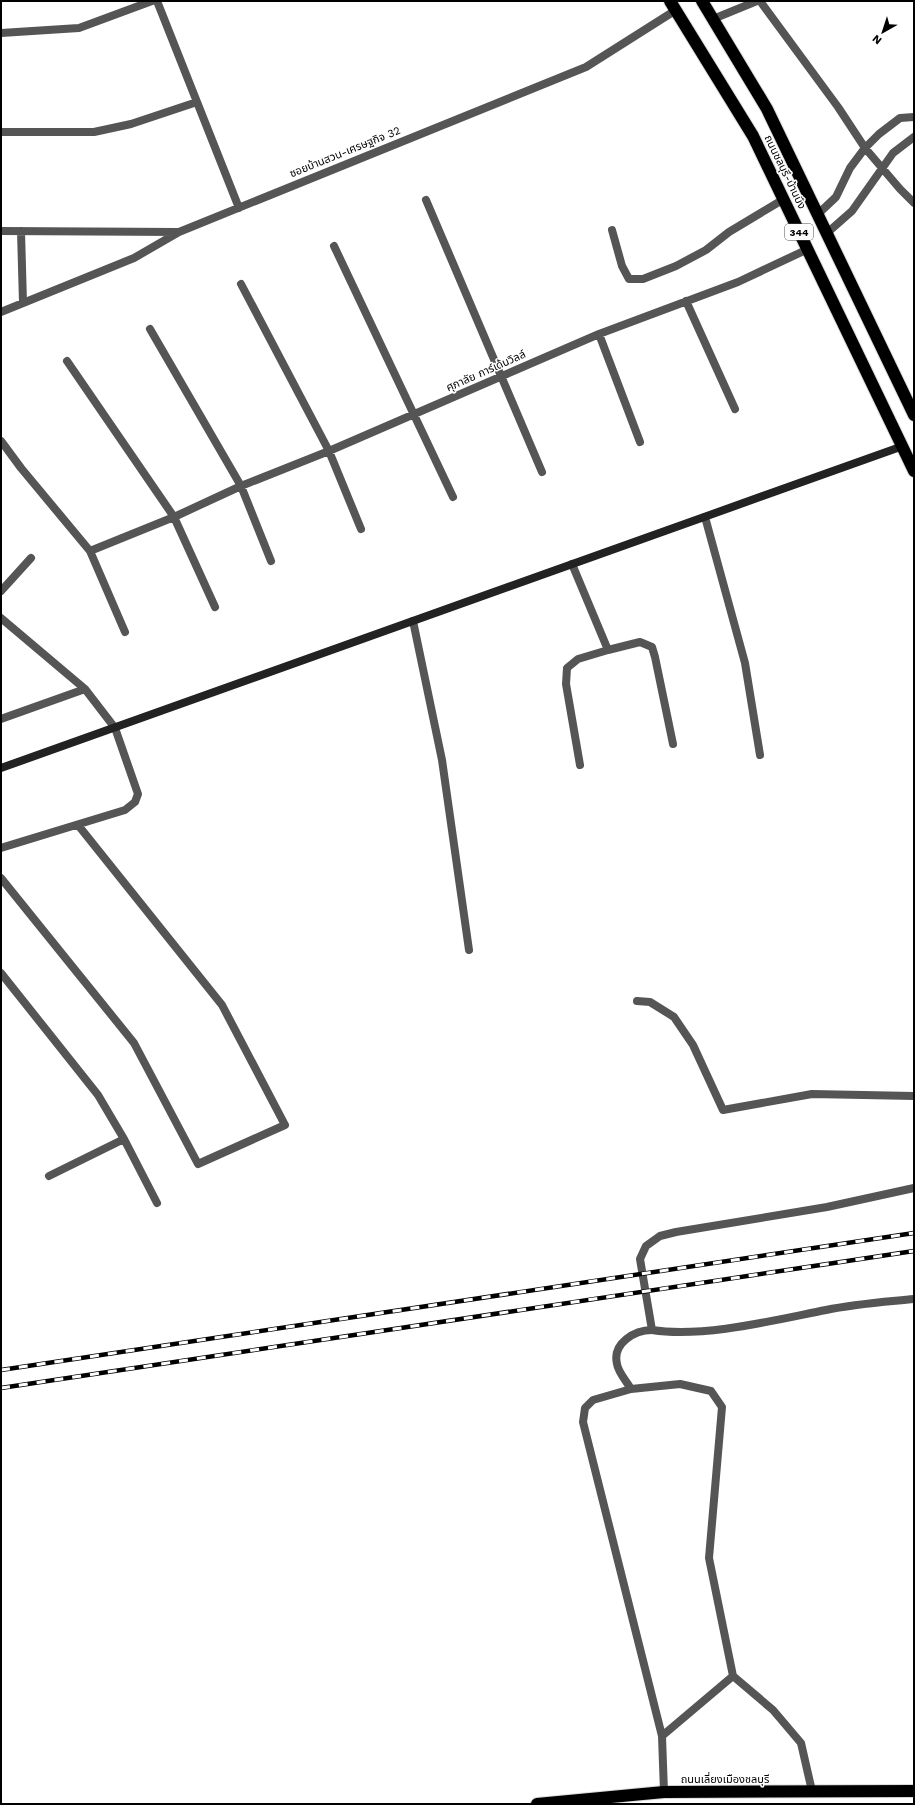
<svg xmlns="http://www.w3.org/2000/svg" width="915" height="1805" viewBox="0 0 915 1805" font-family="'Work Sans','Noto Sans Thai',sans-serif">
  <style>
    .lines { fill: none; stroke-linecap: round; stroke-linejoin: round }
    .highway-casing { stroke: #dbdbdb; stroke-width: 14 }
    .lane { stroke: #555; stroke-width: 8 }
    .street { stroke: #555; stroke-width: 8 }
    .secondary { stroke: #222; stroke-width: 8 }
    .highway { stroke: #000; stroke-width: 12 }
    .rail-casing { stroke: #000; stroke-width: 4.5 }
    .rail { stroke: #fff; stroke-width: 3; stroke-dasharray: 9; stroke-linecap: butt }
    .labels { text-anchor: middle; dominant-baseline: central; stroke-width: 3; stroke-linejoin: round; paint-order: stroke }
    .shield { fill: #fff; stroke: #4c4c4c; stroke-width: 1 }
    .shield-label { font-size: 10px; font-weight: bold; fill: #000 }
    .street-label { font-size: 11px; fill: #000; stroke: #fff }
  </style>
  <rect width="100%" height="100%" fill="#fff"/>
  <g class="lines">
    <!-- highway casing -->
    <g class="highway-casing">
      <path id="highway" d="M 670,1 L 753,136 L 914,471
        M 702,1 L 767,109 L 914,415
        M 537,1804 L 664,1792 L 914,1791"/>
    </g>
    <!-- lane -->
    <path class="lane" d="M 705,517 L 745,663 L 760,755
      M 572,564 L 608,650 L 578,659 L 567,668 L 566,684 L 580,765
      M 608,650 L 640,642 L 652,647 L 655,657 L 673,744
      M 637,1001 L 650,1002 L 674,1017 L 693,1045 L 723,1110 L 812,1094 L 914,1096
      M 652,1330 C 635,1330 612,1343 617,1364 C 618,1372 627,1382 631,1389 L 680,1384 L 711,1391 L 722,1407 L 709,1558 L 733,1676 L 662,1736 L 664,1792
      M 631,1389 L 593,1400 L 585,1408 L 583,1422 L 662,1736
      M 733,1676 L 773,1710 L 801,1743 L 812,1791"/>
    <!-- street -->
    <path class="street" d="M 157,1 L 239,208
      M 760,1 L 838,107 L 865,148 L 900,189 L 914,203
      M 713,19 L 757,1
      M 1,33 L 79,28 L 152,1
      M 1,132 L 94,132 L 131,124 L 197,102
      M 426,200 L 542,472
      M 818,214 L 836,197 L 850,168 L 865,148 L 879,134 L 900,118 L 914,117
      M 612,230 L 622,266 L 629,279 L 643,279 L 676,266 L 706,250 L 729,232 L 784,199
      M 1,231 L 179,232 L 586,67 L 676,10
      M 21,231 L 23,303
      M 827,233 L 852,211 L 893,153 L 914,137
      M 334,246 L 453,497
      M 241,284 L 329,451 L 361,529
      M 686,301 L 735,409
      M 1,312 L 134,258 L 179,232
      M 150,329 L 241,486 L 271,561
      M 599,334 L 640,442
      M 67,361 L 174,517 L 215,607
      M 1,441 L 21,468 L 90,551 L 125,632
      M 90,551 L 174,517 L 241,486 L 329,451 L 599,334 L 738,282 L 808,249
      M 1,591 L 31,558
      M 1,618 L 85,689 L 115,728 L 138,794 L 135,802 L 125,810 L 1,848
      M 413,621 L 442,760 L 469,950
      M 1,719 L 85,689
      M 1,878 L 134,1043 L 198,1164 L 285,1125 L 222,1005 L 78,825
      M 1,973 L 98,1095 L 124,1139 L 157,1203
      M 49,1176 L 124,1139
      M 914,1188 L 827,1207 L 676,1232 L 660,1236 L 646,1246 L 640,1259 L 652,1330 C 704,1338 775,1320 826,1310 C 855,1304 885,1302 914,1299"/>
    <!-- secondary -->
    <path class="secondary" d="M 1,768 L 903,446"/>
    <!-- highway -->
    <use href="#highway" class="highway"/>
    <!-- rail casing -->
    <g class="rail-casing">
      <path id="rail" d="M 1,1370 L 914,1233
        M 1,1388 L 914,1251"/>
    </g>
    <!-- rail -->
    <use href="#rail" class="rail"/>
  </g>
  <g class="labels">
    <!-- shield labels -->
    <rect class="shield" x="785" y="224" width="28" height="16" rx="3"/>
    <g class="shield-label">
      <text x="799" y="232">344</text>
    </g>
    <!-- street labels -->
    <g class="street-label">
      <text transform="translate(345 152) rotate(-22)">ซอยบ้านสวน-เศรษฐกิจ 32</text>
      <text transform="translate(785 172) rotate(64)">ถนนชลบุรี-บ้านบึง</text>
      <text transform="translate(486 371) rotate(-24)">ศุภาลัย การ์เด้นวิลล์</text>
      <text x="725" y="1779">ถนนเลี่ยงเมืองชลบุรี</text>
    </g>
  </g>
  <!-- border -->
  <rect width="915" height="1805" fill="none" stroke="#000000" stroke-width="4"/>
  <!-- north arrow -->
  <g transform="translate(883 32) rotate(219)" stroke="#ffffff" stroke-width="3" paint-order="stroke">
  <path d="M0-3L7 15L0 10L-7 15Z" fill="#000000"/>
  <text y="-6" font-size="11" font-weight="bold" text-anchor="middle" fill="#000000">N</text>
  </g>
</svg>
